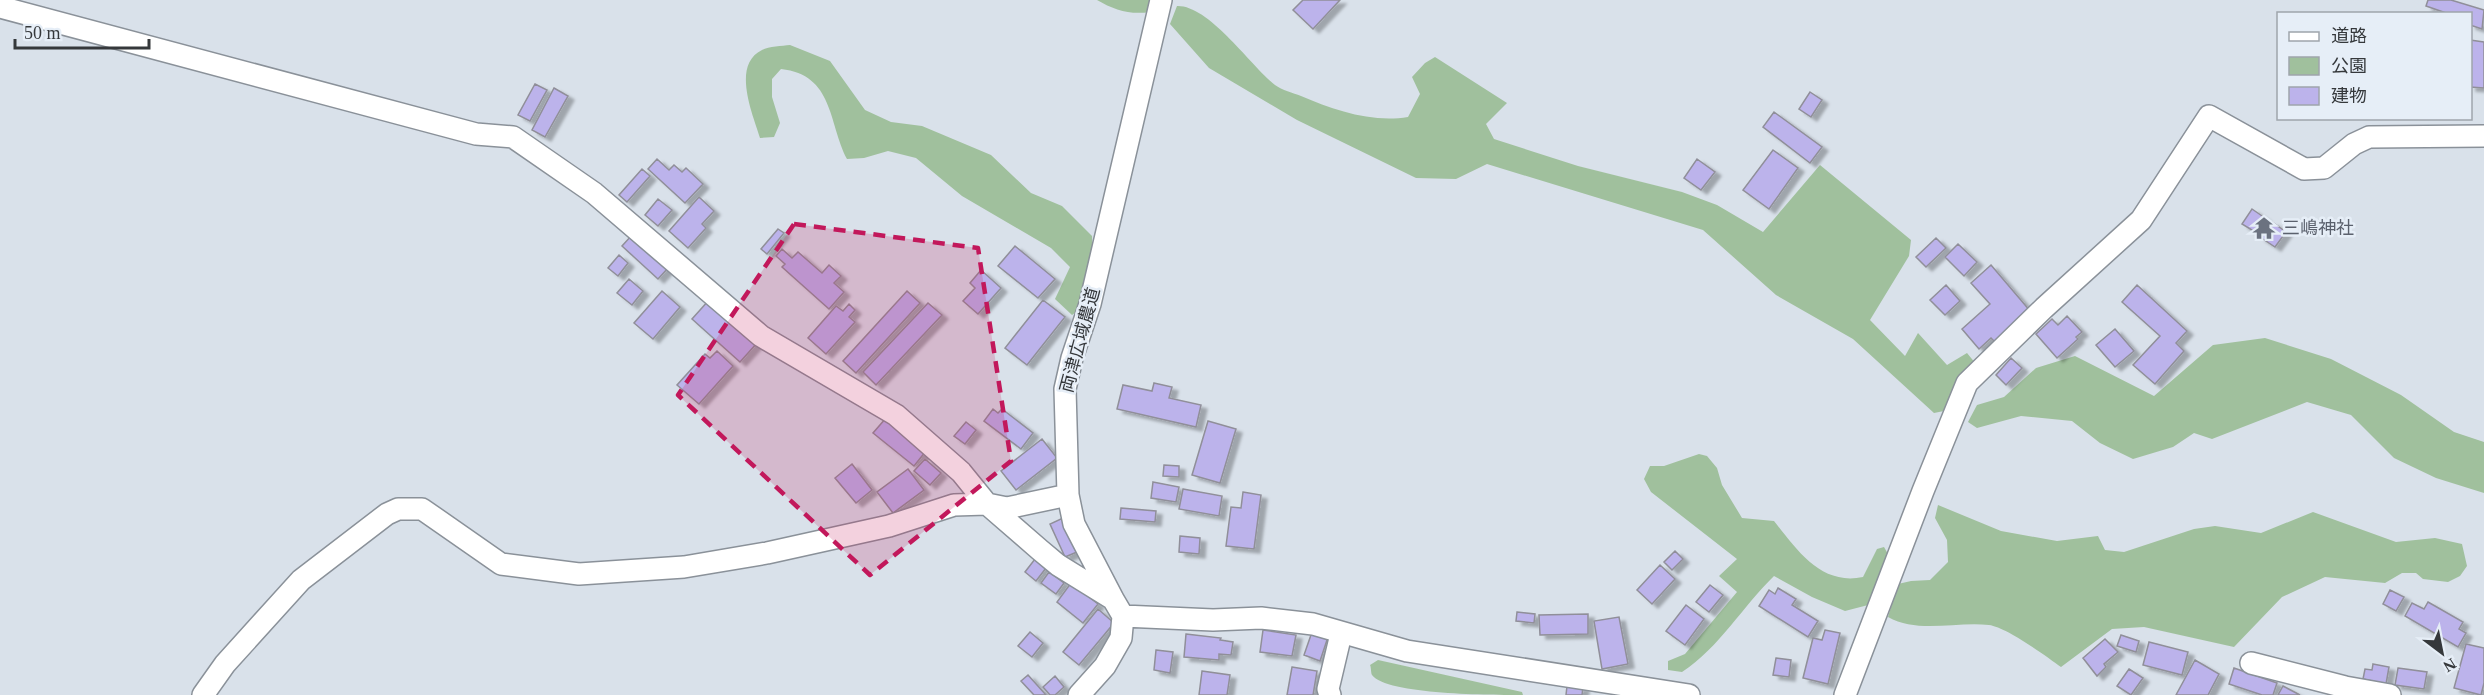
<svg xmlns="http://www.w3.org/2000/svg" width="2484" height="695" viewBox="0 0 2484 695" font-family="'Times New Roman','Noto Sans JP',serif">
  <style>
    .green { fill: #a0c09d }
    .building { fill: #bcb3eb; stroke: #908f99; stroke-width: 1.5; filter: url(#shadow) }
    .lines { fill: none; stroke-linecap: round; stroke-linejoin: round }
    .minor-casing { stroke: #8a9199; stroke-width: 24 }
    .minor { stroke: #fff; stroke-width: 21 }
    .marked { fill: #c2185b; fill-opacity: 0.2; stroke: #c2185b; stroke-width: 4.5; stroke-dasharray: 12 8; stroke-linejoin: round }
    .labels { text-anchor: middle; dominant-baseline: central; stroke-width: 5; stroke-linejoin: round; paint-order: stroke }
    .worship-label { font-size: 18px; fill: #5b616d; stroke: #e6eef7; text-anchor: start }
    .street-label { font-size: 18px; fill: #35383b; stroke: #e6eef7 }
  </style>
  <defs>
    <filter id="shadow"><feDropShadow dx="6" dy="4" stdDeviation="1.5" flood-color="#0004"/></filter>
  </defs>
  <rect width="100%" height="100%" fill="#d9e1ea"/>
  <!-- green -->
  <path class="green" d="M 1097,0 L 1152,0 L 1150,12 C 1130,15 1114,10 1097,0 Z
    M 1177,6 C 1209,5 1250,65 1275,85 C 1282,90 1293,93 1301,96 C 1334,110 1371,123 1408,117 L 1420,94 L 1412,77 L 1425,63 L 1435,57 L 1507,103 L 1486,124 L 1494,139 L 1578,166 L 1682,192 L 1717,205 L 1763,232 L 1820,165 L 1911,240 L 1909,256 L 1870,320 L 1905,356 L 1918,333 L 1947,365 L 1967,353 L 1976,364 L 1944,411 L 1934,413 L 1853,339 L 1776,295 L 1703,230 L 1487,164 L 1456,179 L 1416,178 L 1297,120 L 1209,68 L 1170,24 Z
    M 790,45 L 830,61 L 865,110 L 891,122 L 922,126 L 991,155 L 1031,193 L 1062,206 L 1092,236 L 1093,257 L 1079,310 L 1072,315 L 1055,299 L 1070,267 L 1051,248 L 962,196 L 916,158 L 888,151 L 864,158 L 847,159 C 828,122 834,75 781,69 L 772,79 L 772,97 L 780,123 L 774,137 L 760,138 C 753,115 731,65 762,50 C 769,46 782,46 790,45 Z
    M 2265,338 L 2331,359 L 2401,395 L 2454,432 L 2484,442 L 2484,493 L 2436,478 L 2394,458 L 2351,415 L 2307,402 L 2212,439 L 2194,433 L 2173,447 L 2133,459 L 2100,443 L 2072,421 L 2021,416 L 1977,428 L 1968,422 L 1977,405 L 2004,397 L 2036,368 L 2075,356 L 2154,396 L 2213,345 Z
    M 1699,454 L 1707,456 L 1717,468 L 1722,485 L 1742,518 L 1774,521 C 1797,550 1821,586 1863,577 L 1877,549 L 1884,547 L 1888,554 L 1872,604 L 1845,611 L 1812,597 L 1774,576 C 1742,607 1720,647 1682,672 L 1668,670 L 1668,661 L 1685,654 L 1737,592 L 1719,576 L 1737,559 L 1651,492 L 1644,479 L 1650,466 L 1664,466 Z
    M 1938,505 L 2001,531 L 2057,541 L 2098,536 L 2105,550 L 2124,552 L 2194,529 L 2215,526 L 2261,533 L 2313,512 L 2396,542 L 2435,538 L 2462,544 L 2467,566 L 2460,576 L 2448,582 L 2423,579 L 2416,573 L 2402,573 L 2385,583 L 2325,577 L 2282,597 L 2234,647 L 2144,627 L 2112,629 L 2061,667 C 2046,656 2006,627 1989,625 C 1957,621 1918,634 1888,617 L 1898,584 L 1911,581 L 1930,580 L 1948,562 L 1947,540 L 1935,518 Z
    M 1378,660 L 1522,692 L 1523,695 C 1494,695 1386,695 1372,675 C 1371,674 1371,666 1370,665 Z"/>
  <!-- building -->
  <path class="building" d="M 1303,0 L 1340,0 L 1313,29 L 1293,10 Z
    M 2428,0 L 2451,0 L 2484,10 L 2482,29 L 2470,25 L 2470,14 L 2449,14 L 2426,6 Z
    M 2470,40 L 2484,42 L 2484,88 L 2470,87 Z
    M 535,84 L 547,90 L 530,121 L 518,115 Z
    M 554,88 L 568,96 L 545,137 L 532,130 Z
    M 1810,92 L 1822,100 L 1811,117 L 1799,109 Z
    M 1774,112 L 1822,147 L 1810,163 L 1763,127 Z
    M 1773,150 L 1798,168 L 1769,209 L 1743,190 Z
    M 657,159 L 669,170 L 674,165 L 682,172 L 686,168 L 703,184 L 685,203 L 648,169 Z
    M 1697,159 L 1715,172 L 1701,190 L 1684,178 Z
    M 642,169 L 650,176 L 627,202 L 619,195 Z
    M 699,197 L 714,211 L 702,224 L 706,228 L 688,248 L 669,231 Z
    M 658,199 L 672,210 L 658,226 L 645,215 Z
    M 2252,209 L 2265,218 L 2262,221 L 2269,225 L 2272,222 L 2286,232 L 2275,247 L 2260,237 L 2262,234 L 2256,230 L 2255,232 L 2242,224 Z
    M 778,229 L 784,233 L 767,254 L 761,249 Z
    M 632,235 L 668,268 L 658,279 L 622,246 Z
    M 1936,238 L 1946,248 L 1926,267 L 1916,257 Z
    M 1958,244 L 1977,262 L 1964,276 L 1945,257 Z
    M 1015,246 L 1055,279 L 1038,298 L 998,266 Z
    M 782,249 L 792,258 L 798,252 L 822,273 L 829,265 L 841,276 L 834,283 L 844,292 L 829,309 L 782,267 L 785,264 L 776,256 Z
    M 619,255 L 628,263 L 618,276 L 608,268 Z
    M 1991,265 L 2031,312 L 1996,343 L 1991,338 L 1979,349 L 1962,329 L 1990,304 L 1971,283 Z
    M 981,270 L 1001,288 L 978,314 L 963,301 L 975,288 L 970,283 Z
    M 629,279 L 643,291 L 632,305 L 617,293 Z
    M 1946,285 L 1960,301 L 1945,315 L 1930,300 Z
    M 2137,285 L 2187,331 L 2176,343 L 2184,351 L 2155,384 L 2133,365 L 2160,336 L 2122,302 Z
    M 662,291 L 680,307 L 653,339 L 634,323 Z
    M 907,291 L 920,303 L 856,373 L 843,361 Z
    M 709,300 L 757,343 L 740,362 L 692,319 Z
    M 1043,300 L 1065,317 L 1027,365 L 1005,348 Z
    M 928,303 L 942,315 L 876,385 L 863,372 Z
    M 849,304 L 855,310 L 849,317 L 855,322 L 826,354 L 808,338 L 836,306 L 843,311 Z
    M 2067,316 L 2082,332 L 2076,337 L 2078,339 L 2057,358 L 2036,334 L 2052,319 L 2058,325 Z
    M 2115,329 L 2134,351 L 2115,367 L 2096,345 Z
    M 717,351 L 733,366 L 699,404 L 677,385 L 705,354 L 710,358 Z
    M 2011,358 L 2022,368 L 2006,385 L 1996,375 Z
    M 1154,383 L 1172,387 L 1169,398 L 1201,405 L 1196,427 L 1117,409 L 1123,385 L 1152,391 Z
    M 993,409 L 998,413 L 1002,409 L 1033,433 L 1021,449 L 984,421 Z
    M 886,418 L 926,451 L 914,466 L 873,433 Z
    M 1208,421 L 1236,429 L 1220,483 L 1192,475 Z
    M 966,422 L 976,430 L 965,444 L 954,436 Z
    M 1042,439 L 1057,458 L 1016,490 L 1001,471 Z
    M 925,459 L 941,473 L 930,485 L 914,471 Z
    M 852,464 L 872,490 L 856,503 L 835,478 Z
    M 1164,465 L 1179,466 L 1179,477 L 1163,476 Z
    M 908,469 L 924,490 L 893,513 L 877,492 Z
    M 1153,482 L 1179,487 L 1176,502 L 1151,498 Z
    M 1183,489 L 1222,496 L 1219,516 L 1179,509 Z
    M 1243,492 L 1261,495 L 1254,549 L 1226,546 L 1231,507 L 1241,508 Z
    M 1121,508 L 1156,511 L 1155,522 L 1120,519 Z
    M 1063,518 L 1077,552 L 1065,557 L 1050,524 Z
    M 1180,536 L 1200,538 L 1199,554 L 1179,552 Z
    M 1675,551 L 1683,559 L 1672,570 L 1664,562 Z
    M 1035,559 L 1046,568 L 1036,581 L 1025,572 Z
    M 1660,565 L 1675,579 L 1652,604 L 1637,590 Z
    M 1049,572 L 1064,583 L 1056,594 L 1041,583 Z
    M 1071,583 L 1098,604 L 1083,623 L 1057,602 Z
    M 1710,585 L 1723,595 L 1709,612 L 1696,602 Z
    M 1778,588 L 1796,599 L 1792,605 L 1818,621 L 1808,637 L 1759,606 L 1769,590 L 1775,594 Z
    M 2390,590 L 2404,597 L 2396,611 L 2383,604 Z
    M 2428,602 L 2463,622 L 2459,629 L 2466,633 L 2458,647 L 2405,616 L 2412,603 L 2424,609 Z
    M 1686,605 L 1704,619 L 1685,645 L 1666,631 Z
    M 1098,609 L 1114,623 L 1079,665 L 1063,652 Z
    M 1517,612 L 1535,614 L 1534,623 L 1516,621 Z
    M 1588,614 L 1588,634 L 1540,635 L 1539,615 Z
    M 1619,617 L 1628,664 L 1602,669 L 1594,621 Z
    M 1263,630 L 1296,635 L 1292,656 L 1260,652 Z
    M 1825,630 L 1840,633 L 1828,684 L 1803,678 L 1813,638 L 1822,640 Z
    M 1030,632 L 1043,643 L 1032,657 L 1018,646 Z
    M 1312,632 L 1328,637 L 1320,661 L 1304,655 Z
    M 1186,634 L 1221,638 L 1220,640 L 1233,642 L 1231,655 L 1219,654 L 1219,660 L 1184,657 Z
    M 2121,635 L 2139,641 L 2136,652 L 2117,646 Z
    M 2105,639 L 2118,652 L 2104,664 L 2106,667 L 2097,676 L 2083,658 Z
    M 2149,642 L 2188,652 L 2182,675 L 2143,665 Z
    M 2466,644 L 2484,648 L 2484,683 L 2481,695 L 2454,688 Z
    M 1156,650 L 1173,652 L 1170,673 L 1154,670 Z
    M 1776,658 L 1791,660 L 1789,677 L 1773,675 Z
    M 2195,660 L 2219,674 L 2208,695 L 2176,695 Z
    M 2373,664 L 2389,667 L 2386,684 L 2363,679 L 2365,669 L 2372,670 Z
    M 1292,667 L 1317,671 L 1313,695 L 1287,695 Z
    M 2234,668 L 2277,683 L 2273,695 L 2262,695 L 2229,684 Z
    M 2398,668 L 2427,672 L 2424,689 L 2395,685 Z
    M 2129,669 L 2143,678 L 2131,695 L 2117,686 Z
    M 1202,671 L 1230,675 L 1227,695 L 1199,695 Z
    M 1028,675 L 1046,695 L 1034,695 L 1021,681 Z
    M 1055,676 L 1064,687 L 1055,695 L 1050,695 L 1043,687 Z
    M 1567,686 L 1583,687 L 1582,695 L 1566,695 Z
    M 2283,686 L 2300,695 L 2278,695 Z"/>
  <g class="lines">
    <!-- minor casing -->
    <g class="minor-casing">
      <path id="minor" d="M 0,7 L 476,134 L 513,137 L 594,193 L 761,336 L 896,415 L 961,472 L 987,504 L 1040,550 L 1058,565 L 1113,599
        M 1123,616 L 1213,620 L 1261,618 L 1313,624 L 1407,651 L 1689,695
        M 2251,663 L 2345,687 L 2390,695
        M 203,695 L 225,664 L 301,580 L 387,514 L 398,509 L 422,509 L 501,564 L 579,574 L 684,567 L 767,553 L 889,526 L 954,505 L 987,504 L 1007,508 L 1068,495
        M 1079,695 L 1105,666 L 1121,638 L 1123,616 L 1113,599 L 1074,524 L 1068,495 L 1065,389 L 1072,358 L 1090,304 L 1161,0
        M 1330,695 L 1328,689 L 1341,634
        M 1845,695 L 1923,491 L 1967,383 L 2044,308 L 2141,220 L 2209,116 L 2304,169 L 2324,168 L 2354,144 L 2369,137 L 2484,136"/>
    </g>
    <!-- minor -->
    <use href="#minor" class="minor"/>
  </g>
  <!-- marked area -->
  <path class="marked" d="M 794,224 L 978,248 L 1011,461 L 870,575 L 678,395 Z"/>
  <!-- icons -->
  <defs>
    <g id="temple-bare" transform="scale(1.8)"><path d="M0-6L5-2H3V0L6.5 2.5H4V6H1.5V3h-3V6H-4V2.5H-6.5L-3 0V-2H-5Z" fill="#6b7280" stroke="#e6eef7" stroke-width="2.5" paint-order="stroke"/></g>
  </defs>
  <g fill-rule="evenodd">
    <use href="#temple-bare" x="2264" y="228"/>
  </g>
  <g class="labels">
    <!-- worship labels -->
    <g class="worship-label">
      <text x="2282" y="228">三嶋神社</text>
    </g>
    <!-- street labels -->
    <g class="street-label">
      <text transform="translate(1080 340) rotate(-75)">両津広域農道</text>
    </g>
  </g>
  <!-- legend -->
  <rect x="2277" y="12" width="195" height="108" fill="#e6eef7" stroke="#9fa5ac" stroke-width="1.5"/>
  <rect x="2289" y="32" width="30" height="9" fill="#ffffff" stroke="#9fa5ac" stroke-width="1.5"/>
  <text x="2331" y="42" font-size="18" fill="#35383b">道路</text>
  <rect x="2289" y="57" width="30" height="18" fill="#a0c09d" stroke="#9fa5ac" stroke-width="1.5"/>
  <text x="2331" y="72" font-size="18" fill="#35383b">公園</text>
  <rect x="2289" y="87" width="30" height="18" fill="#bcb3eb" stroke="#9fa5ac" stroke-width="1.5"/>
  <text x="2331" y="102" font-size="18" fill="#35383b">建物</text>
  <!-- north arrow -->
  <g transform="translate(2442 653) rotate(148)" stroke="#e6eef7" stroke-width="4.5" paint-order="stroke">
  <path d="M0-4.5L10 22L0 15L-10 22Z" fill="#35383b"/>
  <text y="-9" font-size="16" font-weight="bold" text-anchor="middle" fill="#35383b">N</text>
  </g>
  <!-- scale -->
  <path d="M15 39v9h134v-9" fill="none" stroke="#35383b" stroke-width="3"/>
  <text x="24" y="39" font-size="18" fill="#35383b" stroke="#e6eef7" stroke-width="4.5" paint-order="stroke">50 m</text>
</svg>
